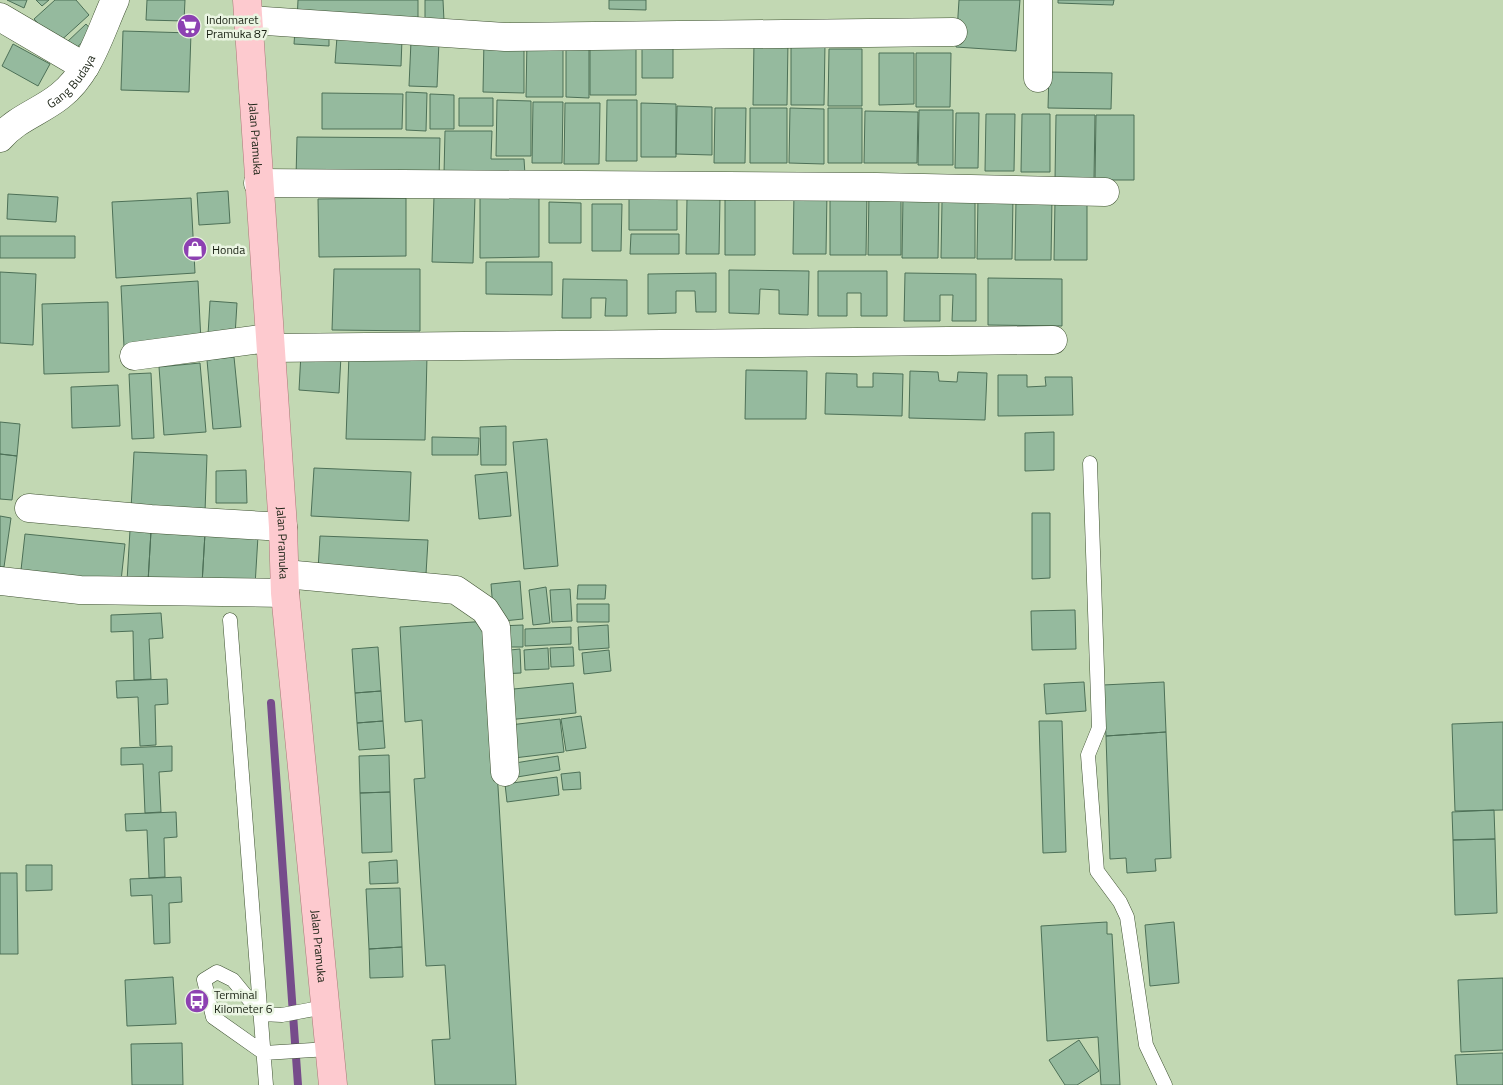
<svg xmlns="http://www.w3.org/2000/svg" width="1503" height="1085" viewBox="0 0 1503 1085" font-family="'Titillium Web',sans-serif">
  <style>
    .lines { fill: none; stroke-linecap: round; stroke-linejoin: round }
    .stream { stroke: #764c8b; stroke-width: 8 }
    .building { fill: #95ba9e; stroke: #4d7057 }
    .lane-casing { stroke: #3e5131; stroke-width: 15 }
    .street-casing { stroke: #3e5131; stroke-width: 29 }
    .primary-casing { stroke: #ac7778; stroke-width: 29 }
    .lane { stroke: #fff; stroke-width: 14 }
    .street { stroke: #fff; stroke-width: 28 }
    .primary { stroke: #fdcacf; stroke-width: 28 }
    .labels { text-anchor: middle; dominant-baseline: central; stroke-width: 5; stroke-linejoin: round; paint-order: stroke }
    .poi-label { font-size: 12px; fill: #192113; stroke: #eaf5e2; text-anchor: start }
    .street-label { font-size: 12px; fill: #192113; stroke: #eaf5e2 }
  </style>
  <rect width="100%" height="100%" fill="#c2d8b3"/>
  <g class="lines">
    <!-- stream -->
    <path class="stream" d="M 271,703 L 298,1085"/>
  </g>
  <!-- building -->
  <path class="building" d="M 7,0 L 27,0 L 24,8 Z
    M 36,0 L 49,0 L 42,6 Z
    M 55,0 L 76,0 L 89,15 L 57,44 L 34,19 Z
    M 147,0 L 185,0 L 184,21 L 146,20 Z
    M 298,0 L 418,0 L 418,25 L 297,21 Z
    M 425,0 L 443,0 L 444,21 L 425,21 Z
    M 609,0 L 646,0 L 646,10 L 609,9 Z
    M 959,0 L 1020,0 L 1016,51 L 956,47 Z
    M 1058,0 L 1114,0 L 1113,5 L 1058,3 Z
    M 86,24 L 93,32 L 73,51 L 66,43 Z
    M 295,30 L 329,32 L 329,46 L 294,44 Z
    M 123,31 L 191,33 L 189,92 L 121,90 Z
    M 337,37 L 402,39 L 401,66 L 335,63 Z
    M 484,39 L 524,40 L 524,93 L 483,92 Z
    M 527,39 L 563,39 L 563,97 L 526,97 Z
    M 411,41 L 439,42 L 437,87 L 409,86 Z
    M 754,41 L 788,41 L 787,105 L 753,105 Z
    M 13,44 L 50,64 L 38,86 L 2,66 Z
    M 590,44 L 636,44 L 636,95 L 590,95 Z
    M 791,44 L 825,44 L 824,105 L 791,105 Z
    M 566,46 L 589,46 L 589,98 L 566,97 Z
    M 642,47 L 673,47 L 673,78 L 642,78 Z
    M 829,49 L 862,49 L 862,106 L 828,106 Z
    M 879,53 L 914,53 L 914,104 L 879,105 Z
    M 916,53 L 951,53 L 950,107 L 916,107 Z
    M 1049,72 L 1112,73 L 1111,109 L 1048,108 Z
    M 406,92 L 427,93 L 426,131 L 406,130 Z
    M 322,93 L 403,94 L 402,129 L 322,129 Z
    M 430,94 L 454,95 L 454,129 L 430,129 Z
    M 459,98 L 493,98 L 493,126 L 459,126 Z
    M 497,100 L 531,101 L 531,156 L 496,156 Z
    M 607,100 L 637,100 L 637,161 L 606,161 Z
    M 533,102 L 563,102 L 562,163 L 532,163 Z
    M 565,103 L 600,103 L 599,164 L 564,164 Z
    M 641,103 L 676,104 L 676,157 L 641,157 Z
    M 677,106 L 712,107 L 712,155 L 676,154 Z
    M 715,108 L 746,108 L 745,163 L 714,163 Z
    M 750,108 L 787,108 L 787,163 L 750,163 Z
    M 790,108 L 824,109 L 824,164 L 789,163 Z
    M 828,108 L 862,108 L 862,163 L 828,163 Z
    M 919,110 L 953,110 L 953,165 L 918,165 Z
    M 865,111 L 918,112 L 917,163 L 864,163 Z
    M 956,113 L 979,113 L 978,168 L 955,168 Z
    M 986,114 L 1015,114 L 1014,171 L 985,171 Z
    M 1022,114 L 1050,114 L 1050,172 L 1021,172 Z
    M 1056,115 L 1095,115 L 1094,180 L 1055,180 Z
    M 1096,115 L 1134,115 L 1134,180 L 1095,180 Z
    M 445,131 L 492,131 L 491,159 L 524,159 L 525,175 L 444,174 Z
    M 297,137 L 440,138 L 439,179 L 296,178 Z
    M 228,191 L 230,223 L 199,225 L 197,193 Z
    M 794,192 L 827,192 L 826,254 L 793,254 Z
    M 869,192 L 901,193 L 901,255 L 868,255 Z
    M 830,193 L 867,193 L 866,255 L 830,255 Z
    M 8,194 L 58,197 L 56,222 L 7,219 Z
    M 434,196 L 475,197 L 473,263 L 432,262 Z
    M 480,196 L 539,196 L 539,257 L 480,258 Z
    M 903,196 L 939,196 L 938,258 L 902,258 Z
    M 725,197 L 755,198 L 755,255 L 725,255 Z
    M 978,197 L 1013,197 L 1012,259 L 977,259 Z
    M 191,198 L 195,273 L 116,278 L 112,202 Z
    M 406,198 L 406,256 L 319,257 L 318,199 Z
    M 629,198 L 677,198 L 677,230 L 629,230 Z
    M 687,198 L 720,198 L 719,254 L 686,254 Z
    M 1052,198 L 1051,260 L 1015,260 L 1016,199 Z
    M 1055,200 L 1087,200 L 1087,260 L 1054,260 Z
    M 549,202 L 581,203 L 581,243 L 549,243 Z
    M 942,202 L 975,202 L 975,258 L 941,258 Z
    M 592,204 L 622,204 L 621,251 L 592,251 Z
    M 631,234 L 679,234 L 679,254 L 630,254 Z
    M 0,236 L 75,236 L 75,258 L 0,258 Z
    M 486,262 L 552,262 L 552,295 L 486,294 Z
    M 334,269 L 420,269 L 420,331 L 332,330 Z
    M 729,270 L 809,271 L 808,315 L 779,314 L 779,290 L 760,289 L 759,314 L 729,313 Z
    M 818,271 L 887,271 L 887,316 L 861,316 L 861,293 L 847,293 L 847,316 L 818,316 Z
    M 0,272 L 36,274 L 33,345 L 0,343 Z
    M 716,273 L 716,312 L 696,312 L 695,291 L 676,291 L 676,313 L 648,314 L 648,274 Z
    M 905,273 L 976,274 L 976,321 L 952,321 L 953,295 L 940,295 L 940,321 L 904,321 Z
    M 988,278 L 1062,279 L 1062,326 L 988,325 Z
    M 563,279 L 627,280 L 627,316 L 605,316 L 606,298 L 591,298 L 591,318 L 562,318 Z
    M 198,281 L 201,342 L 124,347 L 121,286 Z
    M 210,301 L 237,303 L 235,336 L 208,335 Z
    M 108,302 L 109,372 L 44,374 L 42,304 Z
    M 301,353 L 341,356 L 339,393 L 299,390 Z
    M 349,354 L 427,356 L 425,440 L 346,439 Z
    M 234,357 L 241,427 L 213,429 L 207,360 Z
    M 200,363 L 206,432 L 164,435 L 159,367 Z
    M 746,370 L 807,371 L 806,419 L 745,419 Z
    M 910,371 L 938,372 L 939,381 L 957,382 L 958,372 L 987,373 L 985,420 L 909,418 Z
    M 151,373 L 154,438 L 132,439 L 129,374 Z
    M 826,373 L 857,374 L 857,387 L 873,387 L 873,373 L 903,374 L 902,416 L 825,414 Z
    M 998,375 L 1027,375 L 1027,387 L 1046,386 L 1045,377 L 1072,377 L 1073,415 L 998,416 Z
    M 118,385 L 120,426 L 72,428 L 71,387 Z
    M 0,422 L 20,424 L 17,456 L 0,454 Z
    M 506,426 L 506,465 L 481,465 L 480,427 Z
    M 1054,432 L 1054,470 L 1025,471 L 1025,433 Z
    M 432,437 L 479,438 L 478,455 L 432,455 Z
    M 547,439 L 558,566 L 524,569 L 513,442 Z
    M 134,452 L 207,455 L 205,512 L 131,509 Z
    M 0,454 L 17,456 L 12,500 L 0,499 Z
    M 314,468 L 411,472 L 409,521 L 311,516 Z
    M 246,470 L 247,503 L 216,503 L 216,471 Z
    M 507,472 L 511,516 L 479,519 L 475,475 Z
    M 1032,513 L 1050,513 L 1050,578 L 1032,579 Z
    M 0,516 L 11,518 L 4,567 L 0,567 Z
    M 130,530 L 151,531 L 148,582 L 127,581 Z
    M 151,531 L 205,533 L 202,584 L 148,582 Z
    M 205,533 L 258,536 L 255,586 L 202,584 Z
    M 25,534 L 125,544 L 121,581 L 21,570 Z
    M 320,536 L 428,540 L 426,574 L 318,570 Z
    M 520,581 L 523,619 L 494,622 L 491,584 Z
    M 578,585 L 606,585 L 605,599 L 577,599 Z
    M 546,587 L 550,623 L 533,625 L 529,590 Z
    M 570,589 L 572,621 L 552,622 L 550,590 Z
    M 577,604 L 609,604 L 609,622 L 577,622 Z
    M 1075,610 L 1076,649 L 1032,650 L 1031,611 Z
    M 161,613 L 163,638 L 149,639 L 151,679 L 134,680 L 133,631 L 111,632 L 111,615 Z
    M 488,621 L 516,1085 L 435,1085 L 432,1040 L 450,1039 L 445,965 L 426,966 L 414,779 L 425,778 L 422,720 L 405,722 L 400,627 Z
    M 523,625 L 523,647 L 499,647 L 499,626 Z
    M 608,625 L 609,648 L 579,650 L 578,627 Z
    M 571,627 L 571,644 L 525,646 L 525,629 Z
    M 378,647 L 381,691 L 355,693 L 352,649 Z
    M 573,647 L 574,666 L 551,667 L 550,648 Z
    M 548,648 L 549,669 L 525,670 L 524,650 Z
    M 520,649 L 521,673 L 501,674 L 500,651 Z
    M 609,650 L 611,671 L 584,674 L 582,653 Z
    M 167,679 L 168,704 L 155,705 L 156,745 L 140,746 L 138,697 L 117,698 L 116,681 Z
    M 1084,682 L 1086,711 L 1046,714 L 1044,684 Z
    M 1164,682 L 1166,732 L 1106,736 L 1103,685 Z
    M 573,683 L 576,713 L 507,720 L 504,690 Z
    M 381,691 L 383,721 L 357,723 L 355,693 Z
    M 581,716 L 586,748 L 566,751 L 561,719 Z
    M 560,719 L 564,752 L 514,758 L 510,725 Z
    M 383,721 L 385,748 L 359,750 L 357,723 Z
    M 1039,721 L 1062,721 L 1066,852 L 1043,853 Z
    M 1503,722 L 1503,810 L 1455,811 L 1452,724 Z
    M 1166,732 L 1171,858 L 1155,859 L 1156,871 L 1127,873 L 1126,858 L 1110,859 L 1106,736 Z
    M 172,746 L 172,771 L 159,772 L 161,812 L 145,813 L 143,764 L 121,765 L 121,748 Z
    M 389,755 L 390,792 L 360,793 L 359,756 Z
    M 558,756 L 560,770 L 511,778 L 509,764 Z
    M 580,772 L 581,789 L 563,790 L 561,774 Z
    M 557,777 L 559,795 L 507,802 L 505,784 Z
    M 390,792 L 392,852 L 362,853 L 360,793 Z
    M 1494,810 L 1495,839 L 1453,840 L 1452,812 Z
    M 176,812 L 177,837 L 164,838 L 165,877 L 149,878 L 147,830 L 126,831 L 125,814 Z
    M 1495,839 L 1497,913 L 1455,915 L 1453,840 Z
    M 397,860 L 398,883 L 370,884 L 369,862 Z
    M 26,865 L 52,865 L 52,890 L 26,891 Z
    M 0,873 L 17,873 L 18,954 L 0,954 Z
    M 181,877 L 182,902 L 169,903 L 170,943 L 154,944 L 152,895 L 131,896 L 130,879 Z
    M 400,888 L 402,947 L 369,949 L 366,889 Z
    M 1107,922 L 1107,934 L 1112,934 L 1120,1085 L 1101,1085 L 1098,1037 L 1047,1041 L 1041,926 Z
    M 1174,922 L 1179,983 L 1150,986 L 1145,925 Z
    M 402,947 L 403,977 L 370,978 L 369,949 Z
    M 173,977 L 176,1024 L 127,1026 L 125,980 Z
    M 1503,978 L 1503,1050 L 1461,1052 L 1458,980 Z
    M 1079,1040 L 1099,1071 L 1077,1085 L 1065,1085 L 1049,1060 Z
    M 182,1043 L 183,1085 L 132,1085 L 131,1044 Z
    M 1503,1053 L 1503,1085 L 1457,1085 L 1455,1055 Z"/>
  <g class="lines">
    <!-- lane casing -->
    <g class="lane-casing">
      <path id="lane" d="M 1090,463 L 1099,728 L 1088,755 L 1097,871 L 1120,902 L 1127,917 L 1146,1045 L 1165,1085
        M 230,620 L 266,1085
        M 325,1007 L 282,1015 L 261,1014 L 233,980 L 217,972 L 204,980 L 213,1017 L 264,1053 L 329,1049"/>
    </g>
    <!-- street casing -->
    <g class="street-casing">
      <g id="street">
        <path d="M 1038,0 L 1038,78"/>
        <path d="M 0,17 L 85,67"/>
        <path d="M 249,20 L 505,37 L 953,32"/>
        <path id="s1" d="M 0,138 C 17,118 40,112 60,96 C 89,74 100,33 115,0"/>
        <path d="M 258,183 L 877,187 L 1105,192"/>
        <path d="M 270,348 L 1053,340"/>
        <path d="M 134,356 L 269,338"/>
        <path d="M 29,508 L 151,519 L 283,527"/>
        <path d="M 285,574 L 456,590 L 485,610 L 496,627 L 505,772"/>
        <path d="M 0,581 L 80,590 L 285,593"/>
      </g>
    </g>
    <!-- primary casing -->
    <g class="primary-casing">
      <g id="primary">
        <path id="s2" d="M 247,0 L 283,527 L 285,593 L 333,1085"/>
      </g>
    </g>
    <!-- lane -->
    <use href="#lane" class="lane"/>
    <!-- street -->
    <use href="#street" class="street"/>
    <!-- primary -->
    <use href="#primary" class="primary"/>
  </g>
  <!-- icons -->
  <defs>
    <g id="supermarket-disc" transform="scale(1.25)"><circle r="9.5" fill="#8d41b2" stroke="#eaf5e2"/><path d="M-6-5.5h2.5l.6 2H6L4.5 2H-2.5L-4.4-4H-6ZM-1.5 3.2a1.3 1.3 0 1 0 .1 0ZM3 3.2a1.3 1.3 0 1 0 .1 0Z" fill="#fff"/></g>
    <g id="shop-disc" transform="scale(1.25)"><circle r="9.5" fill="#8d41b2" stroke="#eaf5e2"/><path d="M-5-2.5h2.3a2.7 3.5 0 0 1 5.4 0H5L5.5 6h-11ZM-1.5-2.5h3a1.5 2.3 0 0 0-3 0Z" fill="#fff"/></g>
    <g id="bus-disc" transform="scale(1.25)"><circle r="9.5" fill="#8d41b2" stroke="#eaf5e2"/><path d="M-5-6H5V4H4V6H2V4H-2V6H-4V4H-5ZM-3.5-4V0h7V-4ZM-3.5 1.2v1.5H-2V1.2ZM2 1.2v1.5H3.5V1.2Z" fill="#fff"/></g>
  </defs>
  <g fill-rule="evenodd">
    <use href="#supermarket-disc" x="189" y="26"/>
    <use href="#shop-disc" x="195" y="249"/>
    <use href="#bus-disc" x="197" y="1001"/>
  </g>
  <g class="labels">
    <!-- poi labels -->
    <g class="poi-label">
      <text x="206" y="19">Indomaret<tspan x="206" dy="14">Pramuka 87</tspan></text>
      <text x="212" y="249">Honda</text>
      <text x="214" y="994">Terminal<tspan x="214" dy="14">Kilometer 6</tspan></text>
    </g>
    <!-- street labels -->
    <g class="street-label">
      <text stroke="none"><textPath href="#s1" startOffset="92">Gang Budaya</textPath></text>
      <text stroke="none"><textPath href="#s2" startOffset="139">Jalan Pramuka</textPath></text>
      <text stroke="none"><textPath href="#s2" startOffset="544">Jalan Pramuka</textPath></text>
      <text stroke="none"><textPath href="#s2" startOffset="949">Jalan Pramuka</textPath></text>
    </g>
  </g>
</svg>
